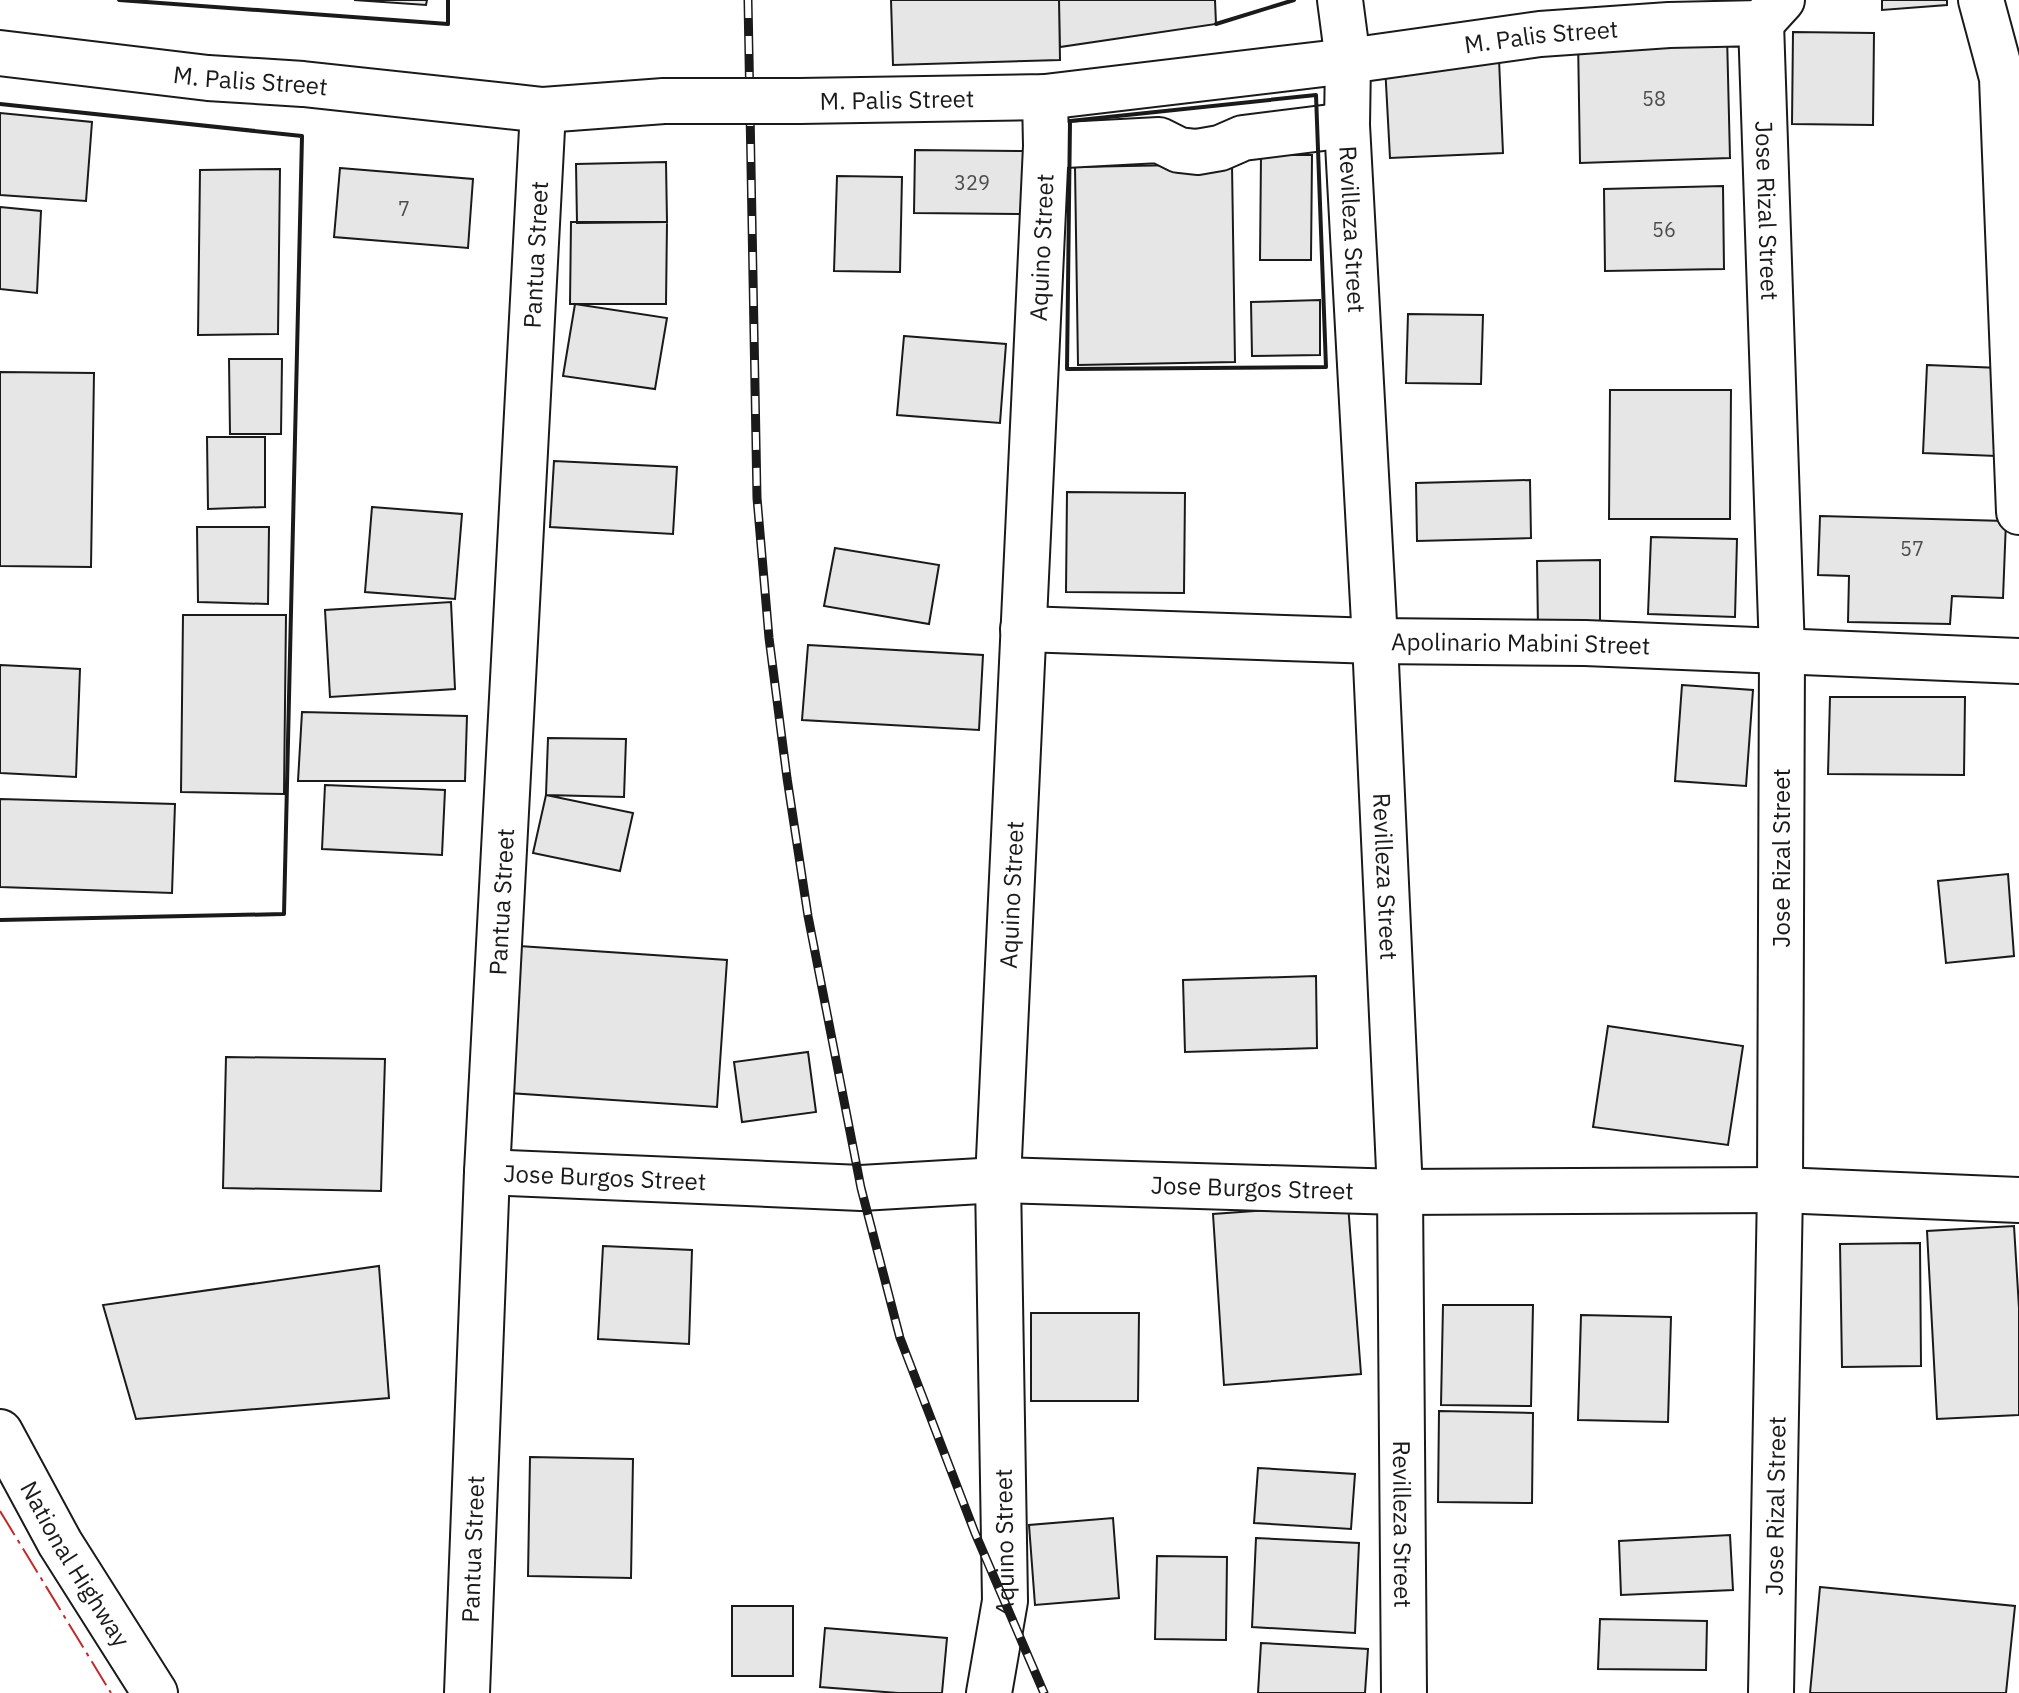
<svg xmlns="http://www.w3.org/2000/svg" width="2019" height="1693" viewBox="0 0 2019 1693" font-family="'IBM Plex Sans',sans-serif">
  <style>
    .building { fill: #e6e6e6; stroke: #1a1a1a; stroke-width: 2 }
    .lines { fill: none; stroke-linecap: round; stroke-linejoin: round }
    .minor-casing { stroke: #1a1a1a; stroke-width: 48 }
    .major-casing { stroke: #1a1a1a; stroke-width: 48 }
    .minor { stroke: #fff; stroke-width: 44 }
    .major { stroke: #fff; stroke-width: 44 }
    .rail-casing { stroke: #1a1a1a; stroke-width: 9 }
    .rail { stroke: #fff; stroke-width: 6; stroke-dasharray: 18; stroke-linecap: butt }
    .major-bridge-casing { stroke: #1a1a1a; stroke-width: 48; stroke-linecap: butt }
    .major-bridge { stroke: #fff; stroke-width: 44 }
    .wall { stroke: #1a1a1a; stroke-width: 4 }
    .power { stroke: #c62828; stroke-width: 2; stroke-dasharray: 28 6 4 6; stroke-linecap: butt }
    .labels { text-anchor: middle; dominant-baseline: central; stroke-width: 6; stroke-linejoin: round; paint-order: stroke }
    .number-label { font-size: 20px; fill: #4d4d4d }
    .street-label { font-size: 24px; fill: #1a1a1a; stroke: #fff }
  </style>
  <rect width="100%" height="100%" fill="#fff"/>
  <!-- building -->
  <path class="building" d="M 354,0 L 427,0 L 426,5 Z
    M 891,0 L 1059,0 L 1060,60 L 893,65 Z
    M 1059,0 L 1215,0 L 1216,24 L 1060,47 Z
    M 1882,0 L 1947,0 L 1947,5 L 1882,10 Z
    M 1793,32 L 1874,33 L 1873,125 L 1792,124 Z
    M 1727,35 L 1730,158 L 1580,163 L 1578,38 Z
    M 1499,59 L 1503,153 L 1390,158 L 1385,65 Z
    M 0,113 L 92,122 L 86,201 L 0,195 Z
    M 915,150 L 1030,151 L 1030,214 L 914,213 Z
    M 1261,155 L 1312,155 L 1311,260 L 1260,260 Z
    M 666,162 L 667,222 L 577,223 L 576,164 Z
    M 1232,164 L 1235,362 L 1078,365 L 1075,167 Z
    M 340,168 L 473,179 L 468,248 L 334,237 Z
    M 280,169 L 278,334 L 198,335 L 200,170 Z
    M 837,176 L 902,177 L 900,272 L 834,271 Z
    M 1723,186 L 1724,269 L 1605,271 L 1604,189 Z
    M 0,207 L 41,211 L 37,293 L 0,289 Z
    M 571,222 L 667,222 L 666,304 L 570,304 Z
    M 1320,300 L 1320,355 L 1252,356 L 1251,302 Z
    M 575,304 L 667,318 L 655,389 L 563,376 Z
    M 1408,314 L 1483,315 L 1481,384 L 1406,383 Z
    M 904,336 L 1006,344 L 1000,423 L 897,415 Z
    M 229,359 L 282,359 L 281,434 L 230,434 Z
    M 1927,365 L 2000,368 L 1996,456 L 1923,453 Z
    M 0,372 L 94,373 L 91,567 L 0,566 Z
    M 1610,390 L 1731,390 L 1730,519 L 1609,519 Z
    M 207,437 L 265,437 L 265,507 L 208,509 Z
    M 554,461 L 677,467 L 673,534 L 550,527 Z
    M 1530,480 L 1531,538 L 1417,541 L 1416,483 Z
    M 1067,492 L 1185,493 L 1184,593 L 1066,592 Z
    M 372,507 L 462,514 L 455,599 L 365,592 Z
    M 1820,516 L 2006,521 L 2003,598 L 1952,596 L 1950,624 L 1848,622 L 1849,576 L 1818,575 Z
    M 197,527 L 269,527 L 268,604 L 198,602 Z
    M 1651,537 L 1737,539 L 1735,617 L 1648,614 Z
    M 835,548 L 939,565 L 929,624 L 824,606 Z
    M 1600,560 L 1600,627 L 1538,628 L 1537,561 Z
    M 451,602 L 455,689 L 330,697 L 325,610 Z
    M 183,615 L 286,615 L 284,794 L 181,792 Z
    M 808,645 L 983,655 L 979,730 L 802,720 Z
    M 0,665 L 80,669 L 76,777 L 0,773 Z
    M 1682,685 L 1753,690 L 1746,786 L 1675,781 Z
    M 1830,697 L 1965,697 L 1964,775 L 1828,774 Z
    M 302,712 L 467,716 L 465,781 L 298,781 Z
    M 548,738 L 626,739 L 624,797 L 546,795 Z
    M 325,785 L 445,790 L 442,855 L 322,849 Z
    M 546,795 L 633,813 L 620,871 L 533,853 Z
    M 0,799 L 175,804 L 172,893 L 0,887 Z
    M 2008,874 L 2014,956 L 1946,963 L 1938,881 Z
    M 519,946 L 727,960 L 717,1107 L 509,1093 Z
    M 1316,976 L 1317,1048 L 1185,1052 L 1183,980 Z
    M 1608,1026 L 1743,1046 L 1728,1145 L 1593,1127 Z
    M 808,1052 L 816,1112 L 742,1122 L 734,1062 Z
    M 226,1057 L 385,1059 L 381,1191 L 223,1188 Z
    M 1348,1204 L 1361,1374 L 1224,1385 L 1213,1214 Z
    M 2014,1226 L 2019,1308 L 2019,1415 L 1937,1419 L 1927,1231 Z
    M 1920,1243 L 1921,1366 L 1842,1367 L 1840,1244 Z
    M 603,1246 L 692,1250 L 689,1344 L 598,1339 Z
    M 379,1266 L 389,1398 L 136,1419 L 103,1305 Z
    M 1443,1305 L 1533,1305 L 1531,1406 L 1441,1405 Z
    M 1031,1313 L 1139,1313 L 1138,1401 L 1031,1401 Z
    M 1581,1315 L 1671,1317 L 1668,1422 L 1578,1420 Z
    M 1439,1411 L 1533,1413 L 1532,1503 L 1438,1502 Z
    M 530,1457 L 633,1459 L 631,1578 L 528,1576 Z
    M 1258,1468 L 1355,1474 L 1351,1529 L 1254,1523 Z
    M 1113,1518 L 1119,1598 L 1035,1605 L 1029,1525 Z
    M 1730,1535 L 1733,1590 L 1621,1595 L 1619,1541 Z
    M 1256,1538 L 1359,1543 L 1355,1633 L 1252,1627 Z
    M 1157,1556 L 1227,1557 L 1226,1640 L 1155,1639 Z
    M 1820,1587 L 2015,1606 L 2006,1693 L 1810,1693 Z
    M 732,1606 L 793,1606 L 793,1676 L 732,1676 Z
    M 1600,1619 L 1707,1621 L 1706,1670 L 1598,1669 Z
    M 825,1628 L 947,1638 L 942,1693 L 898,1693 L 820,1687 Z
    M 1261,1643 L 1368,1649 L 1365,1693 L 1258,1693 Z"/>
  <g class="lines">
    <!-- minor casing -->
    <g class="minor-casing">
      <g id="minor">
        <path id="s1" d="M 1340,0 L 1348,61 L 1347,125 L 1375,641 L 1400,1192 L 1404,1693"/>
        <path d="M 1981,0 L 2002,78 L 2019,512"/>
        <path d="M 1761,23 L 1782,0"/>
        <path d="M 1046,146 L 1159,140 L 1179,150 L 1197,152 L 1220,148 L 1243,138 L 1347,125"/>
        <path id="s2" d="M 1023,629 L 1375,641 L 1585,643 L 2019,661"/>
        <path id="s3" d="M 487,1172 L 861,1188 L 998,1180 L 1400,1192 L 1780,1190 L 2019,1200"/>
        <path id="s4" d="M 467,1693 L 487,1172 L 543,110"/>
        <path id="s5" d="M 989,1693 L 1005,1601 L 998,1180 L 1046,146 L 1045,97"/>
      </g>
    </g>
    <!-- major casing -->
    <g class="major-casing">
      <g id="major">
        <path id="s6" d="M 0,53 L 208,78 L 303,84 L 543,110 L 664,101"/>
        <path id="s7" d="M 799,101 L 1045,97 L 1348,61 L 1540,34 L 1669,25 L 1761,23 L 1782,652 L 1780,1190 L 1771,1693"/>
        <path id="s8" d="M 0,1432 L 60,1543 L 155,1693"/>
      </g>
    </g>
    <!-- minor -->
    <use href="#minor" class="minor"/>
    <!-- major -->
    <use href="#major" class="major"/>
    <!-- rail casing -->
    <g class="rail-casing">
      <path id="rail" d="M 748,0 L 757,498 L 769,638 L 787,778 L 808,916 L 861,1188 L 900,1338 L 975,1533 L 1044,1693"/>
    </g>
    <!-- rail -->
    <use href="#rail" class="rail"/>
    <!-- major-bridge casing -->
    <g class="major-bridge-casing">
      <path id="major-bridge" d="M 664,101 L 799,101"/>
    </g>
    <!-- major-bridge -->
    <use href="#major-bridge" class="major-bridge"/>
    <!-- wall -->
    <path class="wall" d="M 119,0 L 448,24 L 448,0
      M 1216,24 L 1294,0
      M 1316,95 L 1326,367 L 1067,369 L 1070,121 Z
      M 0,104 L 302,136 L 284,914 L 0,920"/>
    <!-- power -->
    <path class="power" d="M 0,1511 L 111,1693"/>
  </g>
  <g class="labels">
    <!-- number labels -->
    <g class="number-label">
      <text x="1654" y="98">58</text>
      <text x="972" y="182">329</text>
      <text x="404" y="208">7</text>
      <text x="1664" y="229">56</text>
      <text x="1912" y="548">57</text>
    </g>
    <!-- street labels -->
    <g class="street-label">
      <text stroke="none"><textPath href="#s7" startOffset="746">M. Palis Street</textPath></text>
      <text stroke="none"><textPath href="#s6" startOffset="252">M. Palis Street</textPath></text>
      <text stroke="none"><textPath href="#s7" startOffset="98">M. Palis Street</textPath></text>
      <text stroke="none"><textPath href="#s7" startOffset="1154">Jose Rizal Street</textPath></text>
      <text stroke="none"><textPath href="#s1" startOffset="230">Revilleza Street</textPath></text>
      <text stroke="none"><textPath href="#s5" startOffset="1448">Aquino Street</textPath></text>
      <text stroke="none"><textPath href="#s4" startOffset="1440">Pantua Street</textPath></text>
      <text stroke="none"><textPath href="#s2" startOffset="498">Apolinario Mabini Street</textPath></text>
      <text transform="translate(1781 858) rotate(-90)">Jose Rizal Street</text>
      <text stroke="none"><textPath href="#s1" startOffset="878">Revilleza Street</textPath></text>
      <text stroke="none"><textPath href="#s5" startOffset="800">Aquino Street</textPath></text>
      <text stroke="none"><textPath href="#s4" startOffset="792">Pantua Street</textPath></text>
      <text stroke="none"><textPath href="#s3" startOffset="118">Jose Burgos Street</textPath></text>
      <text stroke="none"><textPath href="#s3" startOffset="766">Jose Burgos Street</textPath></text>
      <text transform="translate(1775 1506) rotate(-89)">Jose Rizal Street</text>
      <text stroke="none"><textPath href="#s1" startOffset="1526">Revilleza Street</textPath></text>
      <text stroke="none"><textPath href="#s5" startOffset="152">Aquino Street</textPath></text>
      <text stroke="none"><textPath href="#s4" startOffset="144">Pantua Street</textPath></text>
      <text stroke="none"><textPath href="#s8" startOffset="152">National Highway</textPath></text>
    </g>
  </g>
</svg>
